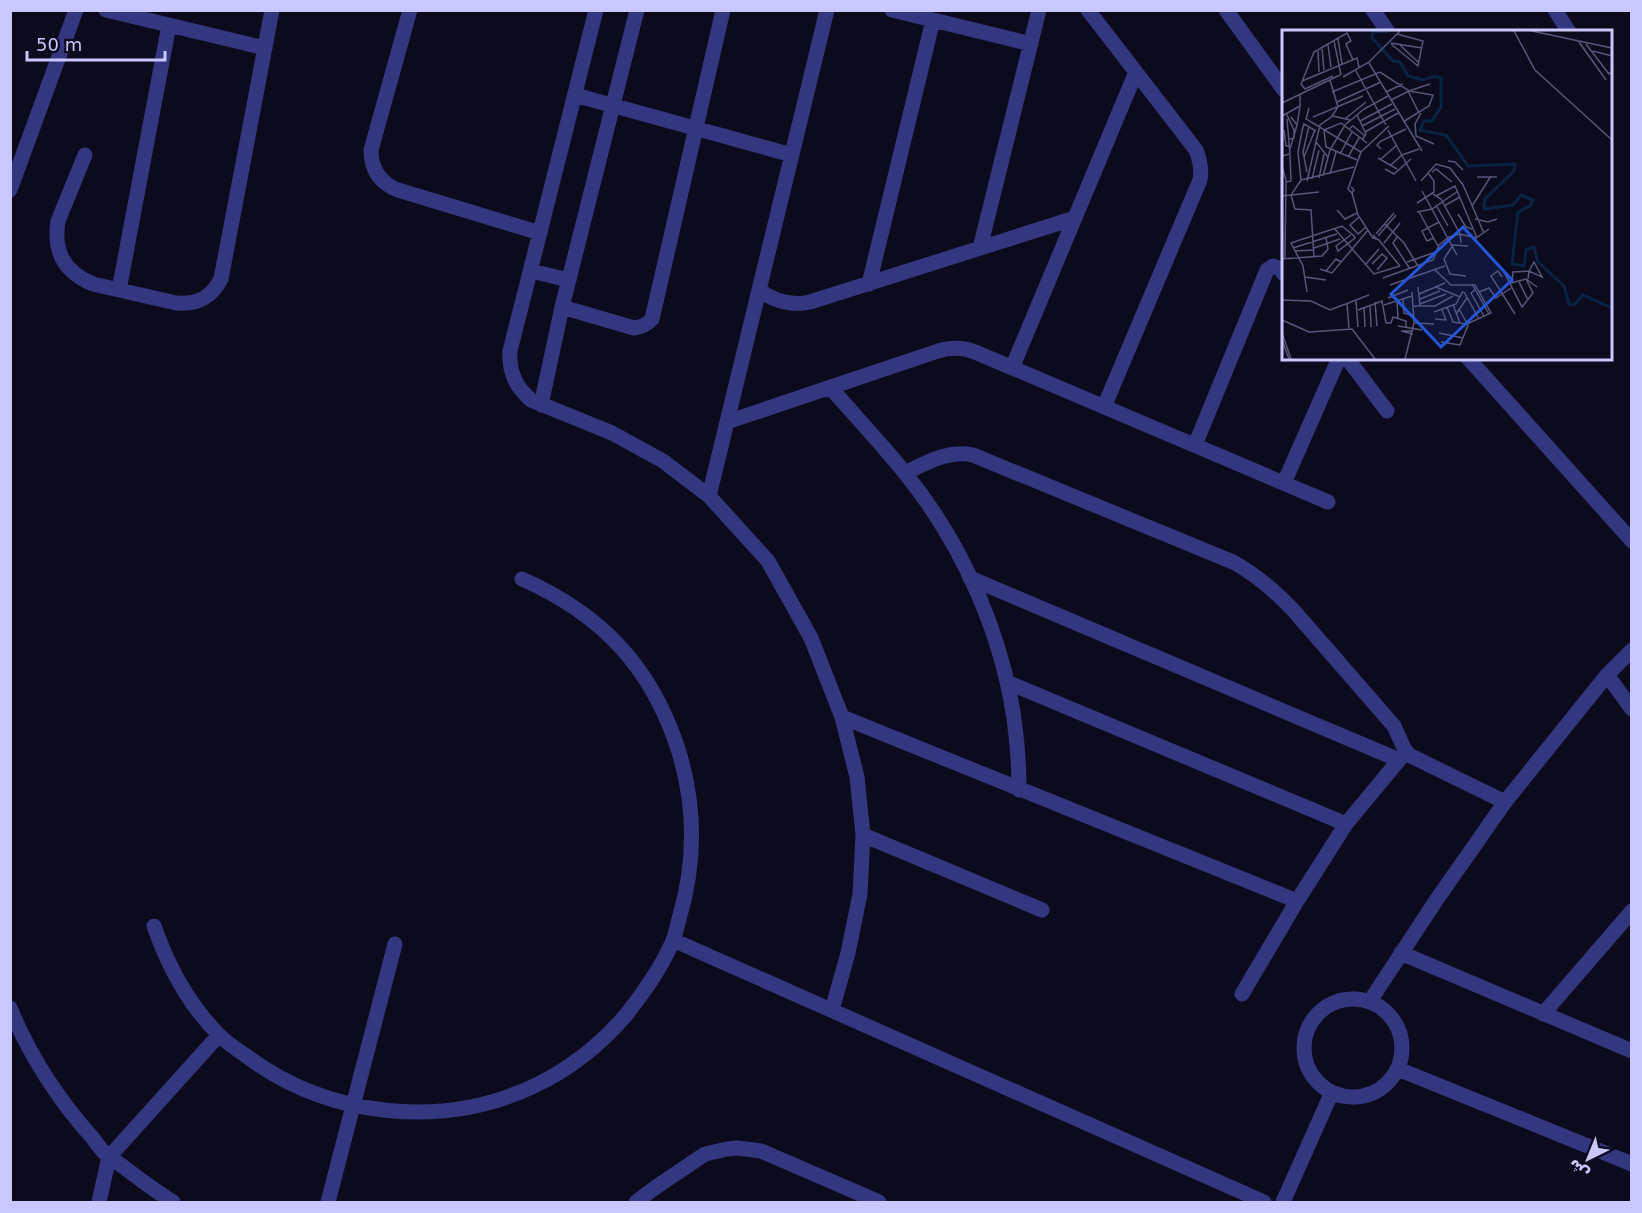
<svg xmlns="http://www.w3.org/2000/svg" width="1642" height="1213" viewBox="0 0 1642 1213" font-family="'DejaVu Sans',Cairo,sans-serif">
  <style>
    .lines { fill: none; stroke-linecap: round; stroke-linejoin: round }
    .street { stroke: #33377f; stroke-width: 15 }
    .inset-river { fill: none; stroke: #092443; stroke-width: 3 }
    .inset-road { fill: none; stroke: #585678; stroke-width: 1.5 }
    .view { fill: #2654da; fill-opacity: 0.15; stroke: #2654da; stroke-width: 3 }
    .inset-edge { fill: none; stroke: #c9c7ff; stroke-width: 3 }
  </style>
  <rect width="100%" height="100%" fill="#0c0b1e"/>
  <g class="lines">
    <!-- street -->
    <path class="street" d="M 106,10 L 265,48
      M 410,10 L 371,150 C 371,170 380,183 398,190 L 540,233
      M 596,10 L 510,351 C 509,372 515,386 531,400 L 612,433 L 663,461 L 709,496 L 768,561 L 811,638 L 842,717 L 857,777 L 863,835 L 860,894 L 848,953 L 832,1010
      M 892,10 L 1031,44
      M 1088,10 L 1196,150 C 1200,160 1202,169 1200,180 L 1104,407
      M 1226,10 L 1284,90
      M 1373,10 L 1388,32
      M 1555,10 L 1569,32
      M 575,95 L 792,155
      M 85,155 L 58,221 C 53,252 64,272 93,284 L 176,303 C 197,305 211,298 221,279 L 272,10
      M 10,190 L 76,10
      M 980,248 L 1039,10
      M 531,271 L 569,280
      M 869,284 L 933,20
      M 119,290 L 169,25
      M 759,290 C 775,302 791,306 810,302 L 1075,218
      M 562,307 L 634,328 C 642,327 646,325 652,319 L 723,10
      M 1347,358 L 1387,411
      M 1468,358 L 1632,541
      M 1012,368 L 1136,72
      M 830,387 C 855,416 881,443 905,473 C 964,546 1006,641 1016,735 C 1018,753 1019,771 1019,790
      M 541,405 L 562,307 L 637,10
      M 727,422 L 938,351 C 951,347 962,347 975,352 L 1328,502
      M 1195,445 L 1267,270 L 1273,266 L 1280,269 L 1284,274
      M 905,473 C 928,462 948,450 973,455 L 1233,562 C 1257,575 1276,592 1294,611 L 1394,726 L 1404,748 L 1409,755 L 1505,802
      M 1284,483 L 1339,358
      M 709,496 L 827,10
      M 970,578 L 1399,760
      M 1607,675 L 1632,709
      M 1007,682 L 1346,824
      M 842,717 L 1297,901
      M 863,835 L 1042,910
      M 154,926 C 168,966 188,1004 219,1035 C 226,1042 236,1049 245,1055 C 327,1117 442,1130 534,1086 C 570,1069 601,1044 626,1015 C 643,993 660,970 671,945 C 675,937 677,927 679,919 C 696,862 696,806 678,749 C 651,666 601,614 522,579
      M 673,940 L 1264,1202
      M 1401,953 L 1632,1051
      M 1242,994 L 1297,901 L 1346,824 L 1404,754
      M1304 1048a49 49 0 1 1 98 0a49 49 0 1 1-98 0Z
      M 1370,1001 L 1437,899 L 1505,802 L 1607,675 L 1632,650
      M 10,1008 C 30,1056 57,1098 91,1136 C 97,1143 102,1152 109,1157 C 113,1160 117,1162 121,1165 C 138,1178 155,1191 173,1202
      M 1543,1014 L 1632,911
      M 1398,1069 L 1632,1164
      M 99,1202 L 109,1157 L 219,1035
      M 328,1202 L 395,944
      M 636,1202 L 656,1187 L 705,1154 L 727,1149 L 738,1148 L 761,1151 L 879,1202
      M 1283,1202 L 1332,1092"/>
  </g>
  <!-- overview -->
  <g transform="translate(1282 30)">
    <rect width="330" height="330" fill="#0c0b1e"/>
    <path class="inset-river" d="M 109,1 L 91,2 L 90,8 L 111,31 L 118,32 L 126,46 L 141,50 L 152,46 L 159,48 L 159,77 L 150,91 L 142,91 L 138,100 L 164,105 L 186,136 L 233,134 L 232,141 L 203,169 L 202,179 L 231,175 L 239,165 L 251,170 L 248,176 L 236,182 L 230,234 L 242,236 L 244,220 L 252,217 L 256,232 L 282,256 L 287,274 L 292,275 L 301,265 L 330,278"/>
    <path class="inset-road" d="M 232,1 L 253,40 L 330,110M 250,1 L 330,18M 56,9 L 60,34M 52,11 L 59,45M 297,12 L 324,50M 109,13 L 140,18M 109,14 L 136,36 L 141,11 L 115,4M 304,14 L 327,44 L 330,41M 46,15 L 49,37M 118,15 L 136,32M 40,19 L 42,40M 36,21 L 37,42M 311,21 L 330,26M 87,33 L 140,121M 74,41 L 104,95M 51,46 L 23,59 L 19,54 L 32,22 L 65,3 L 69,11 L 64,14 L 71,30M 61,47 L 87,32 L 118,1M 48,50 L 56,77 L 50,86M 20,51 L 75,28 L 77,37M 126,61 L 137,83M 50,62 L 98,42 L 127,61 L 148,54M 104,62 L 121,54M 109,70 L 127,61 L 151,65 L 147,76 L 121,92M 55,72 L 99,52M 0,73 L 58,45M 27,78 L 24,89 L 79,122M 4,83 L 12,100 L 12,108 L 7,109M 139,83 L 133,94 L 134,106 L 152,114M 75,85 L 84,104 L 80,110M 0,86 L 18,76 L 18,64M 9,87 L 15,95 L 18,76M 31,87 L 81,66M 64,88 L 84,72M 78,91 L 110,74M 80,96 L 113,79M 67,99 L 71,96 L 83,106M 2,100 L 4,116 L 8,116M 106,100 L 134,151M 34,101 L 22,94 L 20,101 L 16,122 L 19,150 L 72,137M 83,102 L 116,83M 8,119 L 15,95M 99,119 L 95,115 L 99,111 L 124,99M 58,124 L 70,102M 0,126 L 8,124 L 5,89M 22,127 L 33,100M 46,127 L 34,112 L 38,95 L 51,86 L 68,90M 66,127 L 77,108M 96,128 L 115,139M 99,129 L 115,115M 75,130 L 44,117 L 42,100 L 59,93 L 85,113M 166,131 L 173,132 L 181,140M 109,135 L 120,125 L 137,119M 0,136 L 4,150 L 3,229M 103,139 L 112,144 L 129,129M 25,142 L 21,122 L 27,96M 150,142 L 154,139 L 170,152M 48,144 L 54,122M 41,146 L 48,120 L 63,95 L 82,79 L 106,66M 195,147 L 215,147M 37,148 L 42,124M 30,149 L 37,120M 19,150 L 9,165 L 37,162M 25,151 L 34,112M 139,151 L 154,134 L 168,138 L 181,155 L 202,203M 4,152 L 9,151 L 8,125M 69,157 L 72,160 L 70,163 L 66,159 L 79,122 L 107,96 L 103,99M 140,161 L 175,225M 70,163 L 76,185 L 91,208 L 95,209 L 91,205M 151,164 L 159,169 L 178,204 L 179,213M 0,166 L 9,165 L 13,179 L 29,180 L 32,227M 154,166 L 173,156 L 195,208M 135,173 L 152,162 L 152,151 L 146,143M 154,175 L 166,196M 162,176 L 178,167M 190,176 L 209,146M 55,180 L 63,189 L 75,183M 135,182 L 150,179 L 176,161M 137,182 L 156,216M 176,184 L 184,197 L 190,199M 77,187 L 68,195 L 76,204 L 84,197M 193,189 L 206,192 L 215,189M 103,194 L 122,213 L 136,236M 52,198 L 92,244 L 118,236M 94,204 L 112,183M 96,206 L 114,185M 116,206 L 111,213 L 128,239M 152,208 L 145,211 L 140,201 L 157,192M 96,209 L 118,236M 102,213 L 118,193M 11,218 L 55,204M 32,218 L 58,209M 13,221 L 32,220M 0,229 L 40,226 L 46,219 L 44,208M 125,232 L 154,222M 90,234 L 100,224 L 105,228 L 95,240M 83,235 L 97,219M 38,239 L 50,243 L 86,200M 153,240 L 169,255 L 193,255 L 209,283 L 185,294 L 171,292 L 165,277M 221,240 L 240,277 L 251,263 L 244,249M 44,241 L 54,229 L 59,232M 184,246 L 168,244 L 162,229 L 171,215 L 186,216M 23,247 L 44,250M 220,247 L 216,241 L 209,246 L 233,284M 101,248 L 151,230 L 157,215 L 167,207 L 178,204 L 194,208 L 207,199M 236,250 L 246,270M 230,252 L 231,242 L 247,241 L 252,232 L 260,247 L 247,241 L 246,249M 229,253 L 244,249 L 255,257M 190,254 L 207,284M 108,255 L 163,236M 136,257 L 138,275M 154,257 L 178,267M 193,260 L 189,263 L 202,286M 25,262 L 21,236 L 9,213 L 60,196 L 72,206 L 73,208 L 56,221 L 54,216 L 69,205M 182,262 L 197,289M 197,262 L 207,258 L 214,268 L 229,258M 137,264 L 163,253M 106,268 L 126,260M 121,269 L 122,283 L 132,286M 138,269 L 158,261M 0,270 L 29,271 L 48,280 L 87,265M 74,271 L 76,297M 115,271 L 116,289M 93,272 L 95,296M 65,274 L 67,298M 138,274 L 164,264M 88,275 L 89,297M 102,275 L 130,266M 171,275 L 178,293M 132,276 L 153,276 L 171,266M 82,277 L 83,297M 76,280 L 100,271 L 104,293 L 109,293 L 111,287 L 124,291 L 124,297M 152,282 L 174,274 L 181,261M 174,284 L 185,268M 153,289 L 164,290 L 160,280M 0,290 L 27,302 L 70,299 L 93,329M 133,293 L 152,294M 116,296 L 140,300M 0,303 L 9,329M 157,303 L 181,308M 131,304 L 119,301 L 131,301M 0,310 L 7,329M 159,312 L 178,315 L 186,295 L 177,279M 123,329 L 132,293 L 130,262"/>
    <path class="view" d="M 181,197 L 230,250 L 159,317 L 109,264 Z"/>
    <rect width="330" height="330" class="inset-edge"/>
  </g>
  <!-- border -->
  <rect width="1642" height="1213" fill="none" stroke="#c9c7ff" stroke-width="24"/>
  <!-- north arrow -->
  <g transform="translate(1588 1159) rotate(223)" stroke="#0c0b1e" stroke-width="4.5" paint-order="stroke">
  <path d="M0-4.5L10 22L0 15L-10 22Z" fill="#c9c7ff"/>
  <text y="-9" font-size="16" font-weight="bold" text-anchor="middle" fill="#c9c7ff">ش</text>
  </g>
  <!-- scale -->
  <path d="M27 51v9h138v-9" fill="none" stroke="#c9c7ff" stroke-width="3"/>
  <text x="36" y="51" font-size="18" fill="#c9c7ff" stroke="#0c0b1e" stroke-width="4.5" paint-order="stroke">50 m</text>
</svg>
